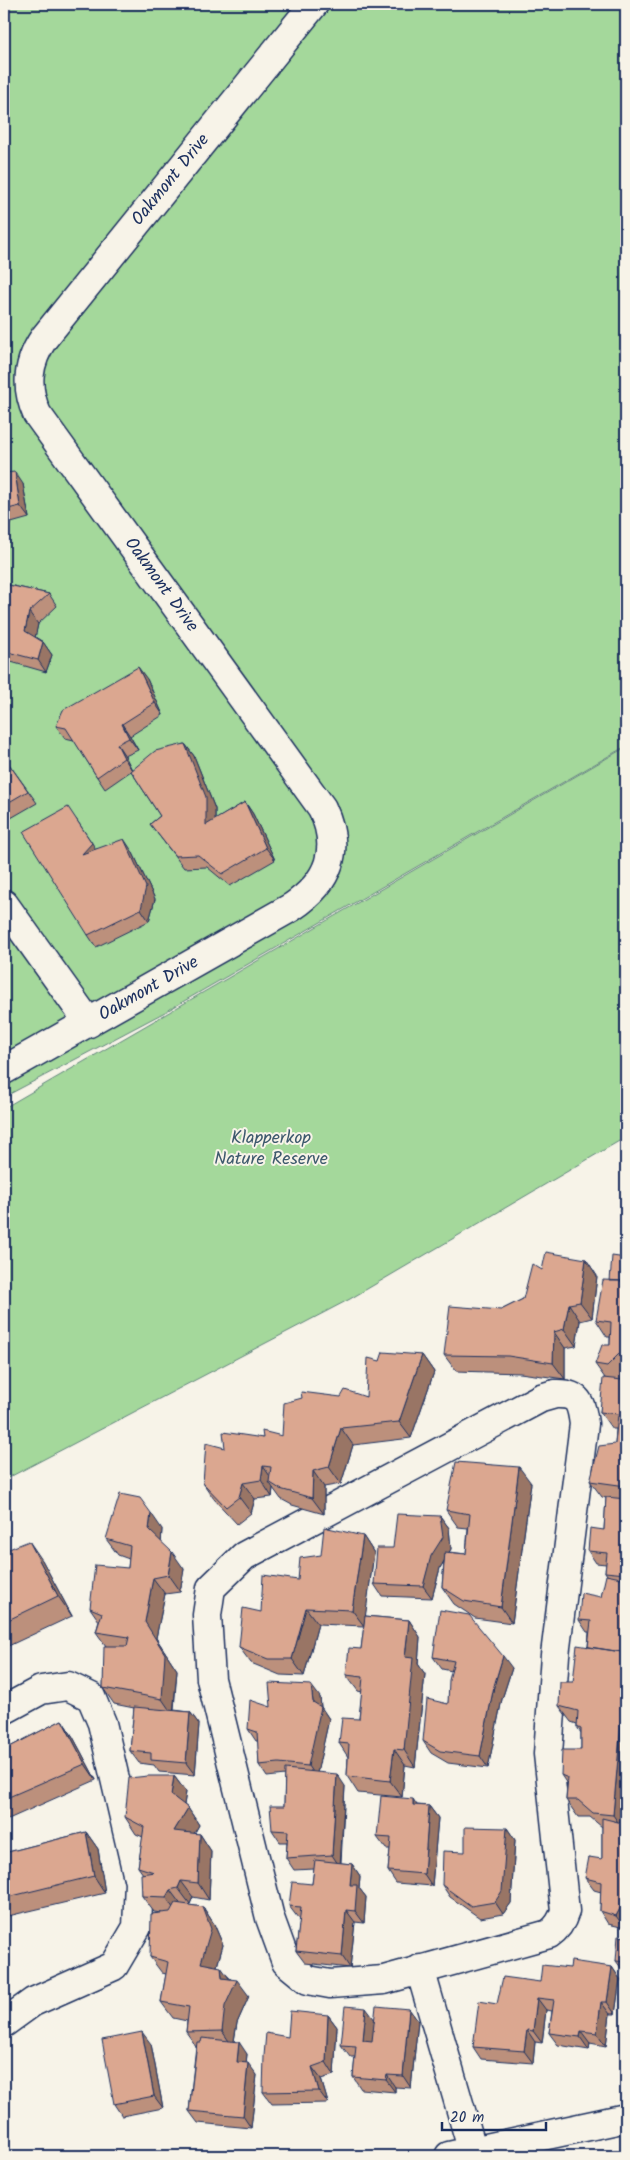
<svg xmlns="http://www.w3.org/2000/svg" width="630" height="2160" viewBox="0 0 630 2160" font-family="Kalam,sans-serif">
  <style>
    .green { fill: #a4d89b; stroke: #60847c }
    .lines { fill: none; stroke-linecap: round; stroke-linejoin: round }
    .minor-casing { stroke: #1b2f5e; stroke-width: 31 }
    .minor { stroke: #f7f3e8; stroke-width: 28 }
    .wall { fill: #bc907c; stroke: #1b2f5e }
    .shaded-wall { fill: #997565; stroke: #1b2f5e }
    .building { fill: #dba790; stroke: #1b2f5e }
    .labels { text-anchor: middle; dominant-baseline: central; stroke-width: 4; stroke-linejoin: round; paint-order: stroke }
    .street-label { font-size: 18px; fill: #1b2f5e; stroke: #f7f3e8 }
    .park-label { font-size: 18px; fill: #3d596d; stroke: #f7f3e8 }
  </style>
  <rect width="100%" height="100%" fill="#f7f3e8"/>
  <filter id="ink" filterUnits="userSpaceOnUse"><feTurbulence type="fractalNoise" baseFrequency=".02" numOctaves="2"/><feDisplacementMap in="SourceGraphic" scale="10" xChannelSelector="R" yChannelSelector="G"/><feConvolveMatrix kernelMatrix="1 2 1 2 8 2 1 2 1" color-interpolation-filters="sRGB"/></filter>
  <g filter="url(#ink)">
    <!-- green -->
    <path class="green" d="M 4,4 L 626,4 L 626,746 L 165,1012 L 4,1097 Z
      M 626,747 L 626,1137 L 350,1299 L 4,1480 L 4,1108 Z"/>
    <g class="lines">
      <!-- minor casing -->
      <g class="minor-casing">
        <path id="minor" d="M 4,904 L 89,1023
          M 4,1070 L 292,907 C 329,882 342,850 322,808 L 37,414 C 25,387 27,363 44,338 L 314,4
          M 555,1394 C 579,1393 581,1403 584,1424 L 555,1655 L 548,1754 L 565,1911 C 562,1921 558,1928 549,1934 L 384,1980 L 330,1984 L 308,1980 L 286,1962 L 270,1918 L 211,1679 L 207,1615 L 211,1588 L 244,1556 L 541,1398 Z
          M 4,1710 L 41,1690 L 68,1686 L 91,1697 L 102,1723 L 139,1882 L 137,1927 L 114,1966 L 33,2002 L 4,2023
          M 420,1969 L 473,2152
          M 449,2156 L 626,2118"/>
      </g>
      <!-- minor -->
      <use href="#minor" class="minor"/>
    </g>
    <!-- wall -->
    <path class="wall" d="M 4,473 L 23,484 L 29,518 L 4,525 Z
      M 4,584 L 49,594 L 57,606 L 38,624 L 35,637 L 43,642 L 52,655 L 46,672 L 4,660 Z
      M 147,679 L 163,715 L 130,736 L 138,750 L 125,756 L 132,770 L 185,744 L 194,756 L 215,809 L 215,820 L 245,802 L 253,814 L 275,860 L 230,886 L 207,867 L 184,868 L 150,824 L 160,816 L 131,771 L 105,789 L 97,777 L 74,740 L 65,738 L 56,726 Z
      M 4,757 L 37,803 L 4,822 Z
      M 96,849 L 132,851 L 155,899 L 149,921 L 96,947 L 88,935 Z
      M 626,1258 L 626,1809 L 625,1824 L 626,1824 L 626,1926 L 625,1928 L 608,1924 L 600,1911 L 601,1892 L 594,1890 L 585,1878 L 602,1859 L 602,1827 L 590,1817 L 578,1817 L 566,1800 L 567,1784 L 561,1775 L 581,1750 L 581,1733 L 577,1727 L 577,1724 L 571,1722 L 559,1706 L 573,1682 L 588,1647 L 589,1632 L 587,1632 L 579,1620 L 601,1597 L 607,1575 L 605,1572 L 606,1564 L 596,1563 L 588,1551 L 604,1530 L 606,1498 L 602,1497 L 590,1481 L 615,1444 L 616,1429 L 612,1429 L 600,1412 L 605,1378 L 595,1364 L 610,1345 L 610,1337 L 607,1337 L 596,1320 L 610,1281 Z
      M 586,1259 L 597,1276 L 592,1318 L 580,1321 L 576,1346 L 565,1348 L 565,1379 L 520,1373 L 456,1371 L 444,1355 L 501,1310 L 523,1299 L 542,1270 Z
      M 422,1355 L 434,1372 L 411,1438 L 353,1445 L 341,1484 L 324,1487 L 324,1514 L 292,1505 L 281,1499 L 273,1488 L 272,1497 L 255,1499 L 251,1513 L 237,1524 L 214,1499 L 203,1483 L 225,1448 L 263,1438 L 282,1436 L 341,1397 L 366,1397 L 380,1361 Z
      M 531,1483 L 512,1623 L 475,1618 L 454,1604 L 442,1587 L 444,1561 L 440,1568 L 432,1598 L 382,1596 L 374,1584 L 393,1548 L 440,1516 L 449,1528 L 451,1549 L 449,1552 L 466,1554 L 468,1528 L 458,1527 L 446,1510 Z
      M 162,1529 L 161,1542 L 184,1569 L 180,1592 L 165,1594 L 156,1638 L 177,1670 L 174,1710 L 190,1712 L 199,1724 L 195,1775 L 159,1772 L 154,1765 L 139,1763 L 130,1751 L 134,1708 L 114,1704 L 103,1688 L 106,1646 L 96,1632 L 99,1621 L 90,1608 L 128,1568 L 129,1559 L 118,1555 L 106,1539 Z
      M 363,1536 L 374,1553 L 365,1616 L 409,1620 L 420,1637 L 418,1664 L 425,1674 L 415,1767 L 405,1765 L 402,1797 L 358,1793 L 347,1776 L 348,1757 L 339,1743 L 359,1719 L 362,1692 L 358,1691 L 346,1675 L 361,1649 L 364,1626 L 318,1624 L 304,1676 L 280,1675 L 251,1663 L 239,1647 L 261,1612 L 298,1580 L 321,1555 Z
      M 4,1551 L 42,1560 L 72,1616 L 4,1648 Z
      M 433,1657 L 512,1668 L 502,1699 L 488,1768 L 448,1763 L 431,1753 L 423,1741 L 448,1704 L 452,1671 L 442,1669 Z
      M 320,1697 L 321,1707 L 329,1719 L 317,1772 L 345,1786 L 341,1863 L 352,1864 L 360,1876 L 359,1888 L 366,1897 L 364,1923 L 355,1922 L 350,1968 L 305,1963 L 296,1951 L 300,1918 L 298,1918 L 289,1906 L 312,1884 L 314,1869 L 294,1870 L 286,1858 L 287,1842 L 280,1842 L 272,1830 L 284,1806 L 285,1775 L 267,1777 L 259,1765 L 258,1741 L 256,1741 L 248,1729 L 271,1707 Z
      M 62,1720 L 73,1737 L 96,1780 L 4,1821 L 4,1750 Z
      M 174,1776 L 186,1792 L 184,1805 L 188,1808 L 199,1825 L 194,1834 L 200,1834 L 211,1851 L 209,1900 L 193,1897 L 190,1904 L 188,1905 L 203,1907 L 214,1924 L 223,1945 L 217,1966 L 249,1996 L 237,2023 L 234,2041 L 247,2054 L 246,2063 L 257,2075 L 251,2128 L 198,2123 L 189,2111 L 196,2046 L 186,2032 L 187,2021 L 173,2018 L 161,2002 L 166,1974 L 162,1973 L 150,1957 L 162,1913 L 154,1912 L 142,1896 L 143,1874 L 138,1867 L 143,1837 L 136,1834 L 125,1817 Z
      M 417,1805 L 429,1806 L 438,1818 L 432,1886 L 396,1883 L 388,1871 L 390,1849 L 386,1849 L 377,1837 Z
      M 507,1828 L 515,1840 L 511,1903 L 503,1914 L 480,1918 L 450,1897 L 442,1885 L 465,1852 Z
      M 86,1832 L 98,1849 L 105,1893 L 4,1917 L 4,1853 Z
      M 626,1937 L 626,1973 L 625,1973 L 616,1961 Z
      M 612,1967 L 620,1979 L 615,2014 L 610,2014 L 606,2046 L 590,2043 L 589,2050 L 558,2045 L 549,2033 L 552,2011 L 546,2010 L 542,2043 L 535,2042 L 533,2063 L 481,2059 L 473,2047 L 497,2004 L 540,1982 L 570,1968 Z
      M 409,2009 L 418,2021 L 411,2088 L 395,2087 L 395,2092 L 361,2089 L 353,2077 L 355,2057 L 350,2057 L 341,2045 L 375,2020 Z
      M 328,2015 L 337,2027 L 334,2075 L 321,2079 L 328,2103 L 272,2104 L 263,2092 L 288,2037 Z
      M 151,2044 L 163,2108 L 122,2116 L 114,2104 Z"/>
    <!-- shaded-wall -->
    <path class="shaded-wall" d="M 15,472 L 23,484 L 29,518 L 20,506 Z
      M 29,612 L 38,624 L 34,643 L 25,631 Z
      M 43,642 L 52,655 L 46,672 L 38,660 Z
      M 138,667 L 147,679 L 163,715 L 155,703 Z
      M 122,724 L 130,736 L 138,750 L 129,738 Z
      M 117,744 L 125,756 L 132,770 L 124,758 Z
      M 185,744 L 194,756 L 215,809 L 215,837 L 206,825 Z
      M 245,802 L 253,814 L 275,860 L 266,848 Z
      M 76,819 L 100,855 L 82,854 Z
      M 124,839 L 132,851 L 155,899 L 149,921 L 141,909 Z
      M 586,1259 L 597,1276 L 592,1318 L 580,1302 Z
      M 569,1304 L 580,1321 L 576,1346 L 564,1329 Z
      M 554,1332 L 565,1348 L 565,1379 L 553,1363 Z
      M 422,1355 L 434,1372 L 411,1438 L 399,1422 Z
      M 341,1428 L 353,1445 L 341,1484 L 329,1467 Z
      M 263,1466 L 274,1482 L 269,1482 L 273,1488 L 272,1497 L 261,1480 Z
      M 519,1467 L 531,1483 L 512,1623 L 501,1607 Z
      M 313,1471 L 324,1487 L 324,1514 L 312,1498 Z
      M 243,1483 L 255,1499 L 251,1513 L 239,1497 Z
      M 151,1513 L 162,1529 L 161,1546 L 149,1530 Z
      M 440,1516 L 449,1528 L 451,1549 L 440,1568 L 432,1598 L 423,1586 Z
      M 363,1536 L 374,1553 L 364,1626 L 352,1610 Z
      M 29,1541 L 42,1560 L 72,1616 L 58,1596 Z
      M 172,1552 L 184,1569 L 180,1592 L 168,1575 Z
      M 153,1578 L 165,1594 L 156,1638 L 177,1670 L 173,1715 L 162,1699 L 145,1622 Z
      M 306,1608 L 318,1624 L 304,1676 L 292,1659 Z
      M 409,1620 L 420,1637 L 418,1664 L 425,1674 L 415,1767 L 404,1750 L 405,1657 Z
      M 622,1652 L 626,1657 L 626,1667 Z
      M 503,1656 L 512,1668 L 502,1699 L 488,1768 L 480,1756 L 494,1686 Z
      M 626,1668 L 626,1809 L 624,1831 L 613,1815 Z
      M 311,1685 L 320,1697 L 321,1708 L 321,1707 L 329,1719 L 316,1778 L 308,1766 L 313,1702 Z
      M 190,1712 L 199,1724 L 195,1775 L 186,1763 Z
      M 62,1720 L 73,1737 L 96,1780 L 85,1764 Z
      M 394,1749 L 405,1765 L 402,1797 L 390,1781 Z
      M 337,1774 L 345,1786 L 340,1867 L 332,1855 Z
      M 174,1776 L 186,1792 L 183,1811 L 171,1795 Z
      M 413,1799 L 421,1811 L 413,1805 Z
      M 429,1806 L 438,1818 L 432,1886 L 424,1874 Z
      M 188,1808 L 199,1825 L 186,1848 L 174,1831 Z
      M 507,1828 L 515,1840 L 511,1903 L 503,1914 L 495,1902 Z
      M 86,1832 L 98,1849 L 105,1893 L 94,1876 Z
      M 200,1834 L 211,1851 L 209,1900 L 198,1883 Z
      M 352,1864 L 360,1876 L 359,1888 L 366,1897 L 364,1923 L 355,1911 L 350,1885 Z
      M 181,1881 L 193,1897 L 190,1904 L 178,1888 Z
      M 170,1890 L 182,1906 L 177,1914 L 166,1897 Z
      M 624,1901 L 626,1905 L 626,1926 L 625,1928 L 616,1916 Z
      M 203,1907 L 214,1924 L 223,1945 L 213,1980 L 201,1963 Z
      M 346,1910 L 355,1922 L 350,1968 L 342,1956 Z
      M 221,1967 L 233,1984 L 237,1980 L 249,1996 L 237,2023 L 233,2047 L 222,2031 L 222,1978 Z
      M 612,1967 L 620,1979 L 615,2014 L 607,2002 Z
      M 537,1998 L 546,2010 L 542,2043 L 533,2031 Z
      M 601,2002 L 610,2014 L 606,2046 L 597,2033 Z
      M 366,2008 L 375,2020 L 372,2052 L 363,2040 Z
      M 409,2009 L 418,2021 L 411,2088 L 403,2076 Z
      M 328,2015 L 337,2027 L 334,2075 L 326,2062 Z
      M 527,2030 L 535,2042 L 533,2063 L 524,2051 Z
      M 581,2031 L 590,2043 L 589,2050 L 580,2037 Z
      M 142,2032 L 151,2044 L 163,2108 L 154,2096 Z
      M 239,2042 L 247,2054 L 245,2075 L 237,2062 Z
      M 248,2063 L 257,2075 L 251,2128 L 243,2116 Z
      M 312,2067 L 321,2079 L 328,2103 L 319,2091 Z
      M 387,2075 L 395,2087 L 395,2092 L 386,2080 Z"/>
    <!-- building -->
    <path class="building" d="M 15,472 L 20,506 L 4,510 L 4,473 Z
      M 4,584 L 49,594 L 29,612 L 25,631 L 43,642 L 38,660 L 4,651 Z
      M 138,667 L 155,703 L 122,724 L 129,738 L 117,744 L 124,758 L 97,777 L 66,728 L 56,726 L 63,710 Z
      M 185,744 L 206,797 L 206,825 L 245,802 L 266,848 L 222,874 L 198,855 L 175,856 L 150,824 L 160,816 L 131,771 L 155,751 Z
      M 4,757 L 28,791 L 4,805 Z
      M 68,807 L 92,843 L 82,854 L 124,839 L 146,887 L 141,909 L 88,935 L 23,832 Z
      M 546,1252 L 586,1259 L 580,1302 L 569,1304 L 564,1329 L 554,1332 L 553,1363 L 508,1356 L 444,1355 L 450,1306 L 501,1310 L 523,1299 L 532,1264 L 542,1270 Z
      M 612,1256 L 626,1258 L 626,1281 L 610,1281 Z
      M 603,1280 L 626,1281 L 626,1347 L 607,1366 L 595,1364 L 602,1345 L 610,1345 L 611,1322 L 596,1320 Z
      M 626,1351 L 626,1486 L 590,1481 L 599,1446 L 615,1444 L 618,1414 L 600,1412 L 603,1378 L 622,1380 Z
      M 383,1352 L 422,1355 L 399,1422 L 341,1428 L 329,1467 L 313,1471 L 312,1498 L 280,1489 L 269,1482 L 271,1467 L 263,1466 L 261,1480 L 243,1483 L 239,1497 L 226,1507 L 203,1483 L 206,1443 L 225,1448 L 223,1432 L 263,1438 L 262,1431 L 282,1436 L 284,1403 L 302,1398 L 301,1392 L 341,1397 L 345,1390 L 366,1397 L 368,1358 L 380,1361 Z
      M 456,1462 L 519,1467 L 501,1607 L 464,1601 L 442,1587 L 445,1552 L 466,1554 L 470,1514 L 446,1510 Z
      M 120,1494 L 140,1498 L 151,1513 L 149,1530 L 172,1552 L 168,1575 L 153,1578 L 145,1622 L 165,1654 L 162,1699 L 103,1688 L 104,1646 L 127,1646 L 129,1637 L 96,1632 L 102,1613 L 90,1608 L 95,1565 L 128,1568 L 130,1546 L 106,1539 Z
      M 606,1497 L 626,1499 L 626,1574 L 605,1572 L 607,1553 L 588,1551 L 590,1528 L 604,1530 Z
      M 397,1514 L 440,1516 L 443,1537 L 431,1556 L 423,1586 L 374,1584 L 377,1548 L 393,1548 Z
      M 324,1527 L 363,1536 L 352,1610 L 306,1608 L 292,1659 L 268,1659 L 239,1647 L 243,1608 L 261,1612 L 263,1575 L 298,1580 L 300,1558 L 321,1555 Z
      M 29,1541 L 58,1596 L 4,1622 L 4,1551 Z
      M 606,1575 L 626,1579 L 626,1655 L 625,1655 L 622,1652 L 588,1647 L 591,1621 L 579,1620 L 581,1593 L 601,1597 Z
      M 440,1610 L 469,1615 L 503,1656 L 494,1686 L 480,1756 L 440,1751 L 423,1741 L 427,1699 L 448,1704 L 449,1680 L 454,1661 L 433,1657 Z
      M 365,1616 L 409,1620 L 405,1657 L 413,1658 L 404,1750 L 394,1749 L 390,1781 L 347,1776 L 349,1744 L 339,1743 L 342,1718 L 359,1719 L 363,1677 L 346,1675 L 349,1648 L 361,1649 Z
      M 577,1645 L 622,1652 L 626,1667 L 613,1815 L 593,1813 L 578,1800 L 566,1800 L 568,1778 L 561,1775 L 562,1750 L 581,1750 L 581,1729 L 577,1727 L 578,1711 L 559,1706 L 560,1682 L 573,1682 Z
      M 269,1683 L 311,1685 L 313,1702 L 321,1707 L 308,1766 L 279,1763 L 259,1765 L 257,1732 L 248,1729 L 250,1700 L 271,1707 Z
      M 134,1707 L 190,1712 L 186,1763 L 151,1760 L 151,1753 L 130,1751 Z
      M 62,1720 L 85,1764 L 4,1799 L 4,1750 Z
      M 285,1769 L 337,1774 L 332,1855 L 286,1858 L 288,1831 L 272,1830 L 270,1806 L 284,1806 Z
      M 148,1776 L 174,1776 L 171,1795 L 188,1808 L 174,1831 L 200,1834 L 198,1883 L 181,1881 L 178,1888 L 170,1890 L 166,1897 L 142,1896 L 141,1874 L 154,1872 L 138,1867 L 144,1827 L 125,1817 L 129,1778 Z
      M 381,1796 L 413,1799 L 413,1805 L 429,1806 L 424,1874 L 388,1871 L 391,1838 L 377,1837 Z
      M 602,1818 L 626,1824 L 626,1901 L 624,1901 L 616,1916 L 600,1911 L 601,1882 L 585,1878 L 589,1857 L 602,1859 Z
      M 465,1827 L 507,1828 L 502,1891 L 495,1902 L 471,1906 L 442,1885 L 443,1851 L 465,1852 Z
      M 86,1832 L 94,1876 L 4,1898 L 4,1853 Z
      M 315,1860 L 352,1864 L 350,1885 L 357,1885 L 355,1911 L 346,1910 L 342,1956 L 296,1951 L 301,1907 L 289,1906 L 292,1882 L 312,1884 Z
      M 175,1903 L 203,1907 L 211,1929 L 201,1963 L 221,1967 L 222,1978 L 237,1980 L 225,2006 L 222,2031 L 186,2032 L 189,2007 L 161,2002 L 168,1962 L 150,1957 L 151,1914 L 170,1912 Z
      M 618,1936 L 626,1937 L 626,1962 L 616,1961 Z
      M 571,1961 L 612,1967 L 607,2002 L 601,2002 L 597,2033 L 581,2031 L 580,2037 L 549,2033 L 554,2000 L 537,1998 L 533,2031 L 527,2030 L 524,2051 L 473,2047 L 479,2001 L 497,2004 L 503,1977 L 540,1982 L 542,1965 L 570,1968 Z
      M 626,1987 L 626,2002 L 625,2001 Z
      M 345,2006 L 366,2008 L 363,2040 L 372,2041 L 376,2006 L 409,2009 L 403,2076 L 387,2075 L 386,2080 L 353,2077 L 356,2046 L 341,2045 Z
      M 290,2011 L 328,2015 L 326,2062 L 312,2067 L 319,2091 L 263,2092 L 264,2056 L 266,2033 L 288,2037 Z
      M 142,2032 L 154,2096 L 114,2104 L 102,2040 Z
      M 202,2038 L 239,2042 L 237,2062 L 248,2063 L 243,2116 L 189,2111 L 197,2042 L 201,2042 Z"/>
  </g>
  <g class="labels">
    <!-- street labels -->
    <g class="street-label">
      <text transform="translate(171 180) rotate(-51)">Oakmont Drive</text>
      <text transform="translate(161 585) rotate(54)">Oakmont Drive</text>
      <text transform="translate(149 989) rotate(-30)">Oakmont Drive</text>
    </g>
    <!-- park labels -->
    <g class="park-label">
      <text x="271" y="1138">Klapperkop<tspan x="271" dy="21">Nature Reserve</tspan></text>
    </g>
  </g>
  <!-- margin -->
  <rect width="630" height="2160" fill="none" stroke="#f7f3e8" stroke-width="20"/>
  <rect x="10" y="10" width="610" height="2140" fill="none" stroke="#1b2f5e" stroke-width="2" filter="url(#ink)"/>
  <!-- scale -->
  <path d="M442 2122v8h104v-8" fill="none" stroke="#1b2f5e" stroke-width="2.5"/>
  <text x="450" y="2122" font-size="15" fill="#1b2f5e" stroke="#f7f3e8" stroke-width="4" paint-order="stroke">20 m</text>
</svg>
